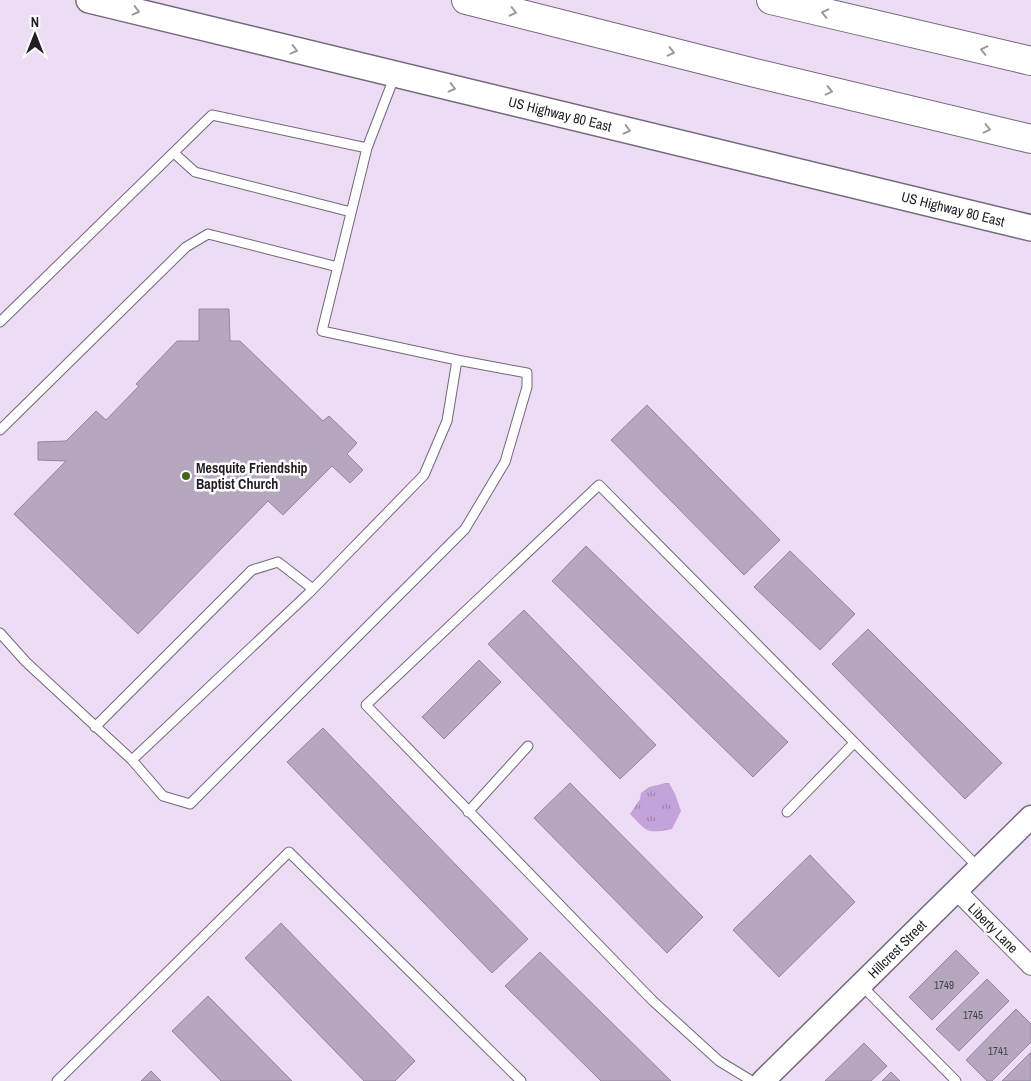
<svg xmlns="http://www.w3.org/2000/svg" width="1031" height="1081" viewBox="0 0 1031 1081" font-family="'Archivo Narrow',sans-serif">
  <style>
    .park { fill: url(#park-tufts) }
    .building { fill: #b5a8be; stroke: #93869c }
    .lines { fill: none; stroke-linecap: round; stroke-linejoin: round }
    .service-casing { stroke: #73677c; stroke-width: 11 }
    .minor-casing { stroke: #73677c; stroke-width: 20 }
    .tertiary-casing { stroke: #73677c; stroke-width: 25 }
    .secondary-casing { stroke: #73677c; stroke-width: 28 }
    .motorway-casing { stroke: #73677c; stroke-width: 30 }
    .service { stroke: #fff; stroke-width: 9 }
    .minor { stroke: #fff; stroke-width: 18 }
    .tertiary { stroke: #fff; stroke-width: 22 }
    .secondary { stroke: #fff; stroke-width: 25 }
    .motorway { stroke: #fff; stroke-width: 28 }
    .oneway { stroke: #9b999d }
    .poi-dot { fill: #42651d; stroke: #fff; stroke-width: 2 }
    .labels { text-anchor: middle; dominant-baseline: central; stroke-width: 5; stroke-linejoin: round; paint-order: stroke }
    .number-label { font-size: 11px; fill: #463f4b }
    .street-label { font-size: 14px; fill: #211c25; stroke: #fff }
    .poi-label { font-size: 14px; font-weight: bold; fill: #211c25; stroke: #fff; text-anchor: start }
  </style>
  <defs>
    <pattern id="park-tufts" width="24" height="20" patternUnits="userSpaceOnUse" patternTransform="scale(1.25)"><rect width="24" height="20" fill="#c4a3da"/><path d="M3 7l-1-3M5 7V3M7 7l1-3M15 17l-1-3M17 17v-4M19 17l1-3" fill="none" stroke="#9f84b1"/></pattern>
  </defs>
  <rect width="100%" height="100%" fill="#ecddf5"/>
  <!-- park -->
  <path class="park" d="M 666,783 L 669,783 L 675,794 L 681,811 L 672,829 C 647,834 647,832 630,814 L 640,799 L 641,793 L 649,787 Z"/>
  <!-- building -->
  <path class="building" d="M 199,309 L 229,309 L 230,341 L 240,341 L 323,421 L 329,416 L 357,443 L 347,454 L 363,470 L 350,483 L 332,466 L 283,515 L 268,501 L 138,634 L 14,514 L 66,461 L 38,460 L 38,442 L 66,441 L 96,411 L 106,420 L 139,386 L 136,384 L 177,341 L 199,341 Z
    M 647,405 L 780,540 L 744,575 L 611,440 Z
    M 586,546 L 788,742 L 753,777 L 552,581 Z
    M 790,551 L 855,614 L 820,650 L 754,587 Z
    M 524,610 L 656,745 L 620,779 L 488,644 Z
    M 868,629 L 1002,763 L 965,799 L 832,664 Z
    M 479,660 L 501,682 L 444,739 L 422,717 Z
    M 323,728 L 528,939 L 492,973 L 287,762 Z
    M 570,783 L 703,917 L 667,953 L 534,818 Z
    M 810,855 L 855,902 L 779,977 L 733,930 Z
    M 281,923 L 415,1061 L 395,1081 L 364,1081 L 245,958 Z
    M 956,950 L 979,973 L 932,1020 L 909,997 Z
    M 540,952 L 671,1081 L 601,1081 L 505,986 Z
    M 987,979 L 1009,1001 L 959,1051 L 936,1029 Z
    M 208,996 L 292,1081 L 221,1081 L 172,1031 Z
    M 1016,1009 L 1031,1024 L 1031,1042 L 992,1081 L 987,1081 L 966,1060 Z
    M 864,1043 L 887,1066 L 871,1081 L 825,1081 Z
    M 1031,1052 L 1031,1081 L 1002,1081 Z
    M 151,1071 L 161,1081 L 141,1081 Z
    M 891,1072 L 900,1081 L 882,1081 Z"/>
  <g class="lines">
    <!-- service casing -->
    <g class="service-casing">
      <path id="service" d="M 174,153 L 195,172 L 351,212
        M 0,322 L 212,115 L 367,148 L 395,75
        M 0,430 L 186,247 L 208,234 L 338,267
        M 0,633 L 26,662 L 132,760 L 309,593 L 424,475 L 447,421 L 457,360 L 322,331 L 367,148
        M 95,727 L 252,570 L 278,562 L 313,589
        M 132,760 L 163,796 L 190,804 L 465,529 L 505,462 L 527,387 L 527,373 L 457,360
        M 468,812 L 528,746
        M 787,812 L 854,743
        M 861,985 L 956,1081
        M 57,1081 L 289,852 L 521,1081
        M 752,1081 L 719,1061 L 652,1000 L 366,705 L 599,485 L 979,868"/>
    </g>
    <!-- minor casing -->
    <g class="minor-casing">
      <path id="minor" d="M 956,890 L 1031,966"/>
    </g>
    <!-- tertiary casing -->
    <g class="tertiary-casing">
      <path id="tertiary" d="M 763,1081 L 1031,817"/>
    </g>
    <!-- secondary casing -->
    <g class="secondary-casing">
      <path id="secondary" d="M 89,0 L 1031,228"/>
    </g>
    <!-- motorway casing -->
    <g class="motorway-casing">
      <path id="motorway" d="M 466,0 L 751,72 L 1031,139
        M 771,0 L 1031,61"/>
    </g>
    <!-- service -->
    <use href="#service" class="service"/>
    <!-- minor -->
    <use href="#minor" class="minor"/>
    <!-- tertiary -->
    <use href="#tertiary" class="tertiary"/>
    <!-- secondary -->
    <use href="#secondary" class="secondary"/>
    <!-- motorway -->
    <use href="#motorway" class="motorway"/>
  </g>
  <!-- one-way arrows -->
  <defs><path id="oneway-chevron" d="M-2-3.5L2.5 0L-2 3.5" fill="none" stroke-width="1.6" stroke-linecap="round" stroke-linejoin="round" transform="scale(1.25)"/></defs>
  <g class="oneway">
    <use href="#oneway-chevron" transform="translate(136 11) rotate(14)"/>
    <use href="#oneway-chevron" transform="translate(513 12) rotate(14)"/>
    <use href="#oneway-chevron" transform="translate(825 13) rotate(-167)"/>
    <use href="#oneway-chevron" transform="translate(294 50) rotate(14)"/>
    <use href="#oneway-chevron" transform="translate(984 50) rotate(-167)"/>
    <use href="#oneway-chevron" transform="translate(671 52) rotate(14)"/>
    <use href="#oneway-chevron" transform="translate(452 88) rotate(14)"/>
    <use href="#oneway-chevron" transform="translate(829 91) rotate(13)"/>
    <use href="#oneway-chevron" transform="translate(987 129) rotate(13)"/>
    <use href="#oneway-chevron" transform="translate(627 130) rotate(14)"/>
  </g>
  <!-- markers -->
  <circle class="poi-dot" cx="186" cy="476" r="5"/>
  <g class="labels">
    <!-- number labels -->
    <g class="number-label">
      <text x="944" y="985">1749</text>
      <text x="973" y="1015">1745</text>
      <text x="998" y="1051">1741</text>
    </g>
    <!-- street labels -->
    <g class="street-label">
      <text transform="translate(560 114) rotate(14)">US Highway 80 East</text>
      <text transform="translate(953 209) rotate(14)">US Highway 80 East</text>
      <text transform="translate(993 928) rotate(45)">Liberty Lane</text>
      <text transform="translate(897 949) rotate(-45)">Hillcrest Street</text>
    </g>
    <!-- poi labels -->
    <g class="poi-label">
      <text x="196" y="468">Mesquite Friendship<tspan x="196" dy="16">Baptist Church</tspan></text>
    </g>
  </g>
  <!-- north arrow -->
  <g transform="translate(35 35)" stroke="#ffffff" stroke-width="4" paint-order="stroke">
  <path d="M0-4L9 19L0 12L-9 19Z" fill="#211c25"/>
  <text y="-8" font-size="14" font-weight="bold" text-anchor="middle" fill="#211c25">N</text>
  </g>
</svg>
